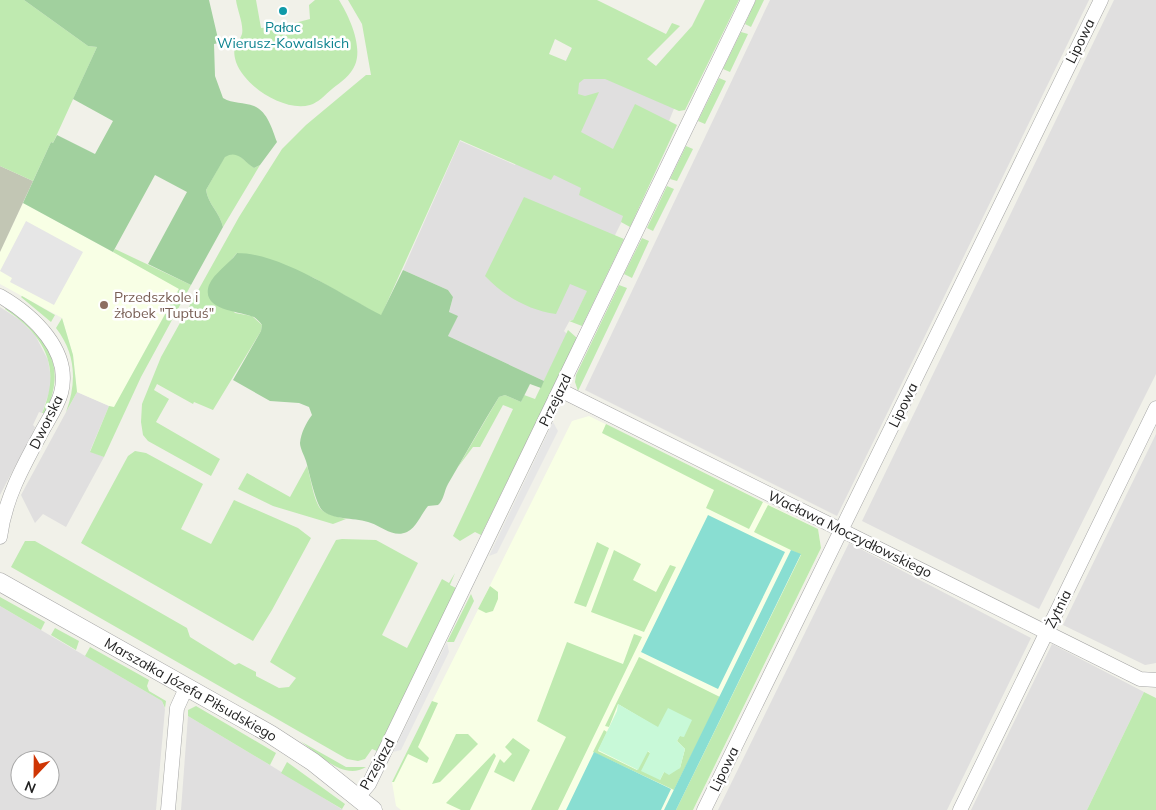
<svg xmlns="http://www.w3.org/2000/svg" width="1156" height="810" viewBox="0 0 1156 810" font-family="Mulish,sans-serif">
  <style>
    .residential { fill: #e0dfdf; fill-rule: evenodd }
    .education { fill: #f8ffe5 }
    .construction { fill: #c2c6b4 }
    .grass { fill: #bfeab0; fill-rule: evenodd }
    .forest { fill: #a1d09e }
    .park { fill: #c8f9d8 }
    .pitch { fill: #89ded2 }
    .parking { fill: #e6e6e6 }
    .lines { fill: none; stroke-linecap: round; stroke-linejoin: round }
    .minor-casing { stroke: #a6a6a6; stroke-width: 15 }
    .tertiary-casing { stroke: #a6a6a6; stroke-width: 19 }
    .minor { stroke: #fff; stroke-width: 14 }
    .tertiary { stroke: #fff; stroke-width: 18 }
    .culture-dot { fill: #0f9aa8; stroke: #fff; stroke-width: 2 }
    .education-dot { fill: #8d6e63; stroke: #fff; stroke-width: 2 }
    .labels { text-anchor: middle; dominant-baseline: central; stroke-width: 5; stroke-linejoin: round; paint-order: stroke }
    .culture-label { font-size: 14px; fill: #0d838f; stroke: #fff }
    .street-label { font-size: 14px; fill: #222; stroke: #fff }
    .education-label { font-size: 14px; fill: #785e54; stroke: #fff; text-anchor: start }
  </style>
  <rect width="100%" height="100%" fill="#f1f1e9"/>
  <!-- residential -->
  <path class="residential" d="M 770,0 L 1089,0 L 837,516 L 585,390 Z
    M 1114,0 L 1156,0 L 1156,374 L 1039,609 L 862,521 Z
    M 572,48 L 675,106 L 669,121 L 671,122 L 573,320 L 570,320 L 564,331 L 567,334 L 544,381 L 448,336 L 457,317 L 449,313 L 453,297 L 448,290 L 403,270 L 460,141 L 515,165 Z
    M 0,307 L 20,320 L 35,335 L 48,360 L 52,384 L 42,413 L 39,412 L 33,425 L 35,427 L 33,432 L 0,495 Z
    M 77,392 L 109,406 L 90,451 L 104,457 L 66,527 L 43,514 L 35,523 L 21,495 Z
    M 1156,434 L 1156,663 L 1145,665 L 1063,625 Z
    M 849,543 L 1031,638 L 947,810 L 718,810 Z
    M 0,606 L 162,701 L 165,709 L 156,810 L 0,810 ZM 20,760 L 50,760 L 50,790 L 20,790 Z
    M 1052,644 L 1144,692 L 1087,810 L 971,810 Z
    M 188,716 L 270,765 L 343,810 L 181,810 Z"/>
  <!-- education -->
  <path class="education" d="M 23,203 L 179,288 L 114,408 L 77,392 L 73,355 L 62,318 L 0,284 L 0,252 Z
    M 589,416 L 818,529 L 821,548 L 693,810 L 401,810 L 396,806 L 392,782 L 572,421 Z"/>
  <!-- construction -->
  <path class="construction" d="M 0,166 L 33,181 L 0,252 Z"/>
  <!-- grass -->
  <path class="grass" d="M 0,0 L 24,0 L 88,46 L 97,47 L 53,143 L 51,142 L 33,181 L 0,166 Z
    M 236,0 L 256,0 L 261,28 L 284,26 L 285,35 L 292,34 L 291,24 L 310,19 L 309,5 L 315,0 L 339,0 C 349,16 363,46 355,65 C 351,75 341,82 332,89 C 326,94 318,103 310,105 C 284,112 245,87 236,62 C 231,45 238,46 242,34 C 244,25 237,9 236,0 Z
    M 348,0 L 597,0 L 666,34 L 672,23 L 680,26 L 647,59 L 656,66 L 692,26 L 705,0 L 739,0 L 685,110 L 679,111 L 605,79 L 584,79 L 579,83 L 578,94 L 585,96 L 599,92 L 581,132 L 613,149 L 635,104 L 677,125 L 630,227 L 621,222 L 623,216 L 579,195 L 581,188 L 554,175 L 551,180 L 460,140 L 381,316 L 314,278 L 274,262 L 237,253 L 210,285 L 235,313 L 252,316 L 262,325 L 261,331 L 213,410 L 194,402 L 193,404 L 157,384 L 154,390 L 169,399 L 156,422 L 220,459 L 211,476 L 148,441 L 143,435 L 141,422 L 142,404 L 161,357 L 239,217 L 282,149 L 306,125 L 366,75 L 371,75 L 362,24 ZM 555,39 L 572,48 L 566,61 L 549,54 Z
    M 756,0 L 764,0 L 751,27 L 745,24 Z
    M 741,32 L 748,34 L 730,72 L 723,69 Z
    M 719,78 L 726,81 L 705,124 L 698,121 Z
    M 686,146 L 693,149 L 677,181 L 670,179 Z
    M 230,153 L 237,154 L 254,168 L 260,165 L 223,227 C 220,213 208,204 206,190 L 225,156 Z
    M 667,186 L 674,189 L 653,231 L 647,228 Z
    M 524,197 L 624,239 L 582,326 L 569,321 L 573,320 L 587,291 L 570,284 L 556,314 C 528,310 504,296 485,276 Z
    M 642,238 L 649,241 L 632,278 L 624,274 Z
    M 115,249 L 191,285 L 141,377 L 104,457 L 90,452 L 109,406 L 114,407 L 179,289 L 113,252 Z
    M 619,285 L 627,288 L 578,391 L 575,382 L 576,375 Z
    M 22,296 L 55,315 L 51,322 L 21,297 Z
    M 6,307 C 46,339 68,360 46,413 L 42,413 C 62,367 45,336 5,309 Z
    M 62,318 L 73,355 L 77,392 L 66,412 C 77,382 76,354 56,328 Z
    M 568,330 L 577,338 L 481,535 L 475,532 L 460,541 L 453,536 L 513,409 L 503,405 L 480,447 L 473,447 L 458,467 L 499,397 L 505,395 L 521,402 L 524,395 L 535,399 Z
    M 606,424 L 763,502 L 749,529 L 706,508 L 714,490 L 602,433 Z
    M 135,451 L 146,453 L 203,484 L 181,529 L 211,544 L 234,500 L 298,528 L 311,538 L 272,610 L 253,641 L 81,543 L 128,456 Z
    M 307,466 C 311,478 314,505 323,511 C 329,515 339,517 346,519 L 333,524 L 273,506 L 238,489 L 247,473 L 290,497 Z
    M 768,505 L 818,529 L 821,548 L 693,810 L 676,810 L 801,555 L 754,532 Z
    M 342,539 L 376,540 L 418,563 L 382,635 L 407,648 L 442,579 L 449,583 L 455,573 L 450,585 L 456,588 L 377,751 L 372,749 L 365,759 L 358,761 L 347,759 L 11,567 L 25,541 L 35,541 L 187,628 L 190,637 L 235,665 L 239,663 L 256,672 L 256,676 L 279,688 L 289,687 L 296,678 L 270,662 L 336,540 Z
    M 597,542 L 609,548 L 586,607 L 574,603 Z
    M 614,550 L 641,564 L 633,580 L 656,592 L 670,565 L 676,567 L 644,632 L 591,612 Z
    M 490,586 L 498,592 L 498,599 L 493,611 L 486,613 L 478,609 Z
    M 471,594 L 474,601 L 454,642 L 447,642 Z
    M 0,597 L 45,622 L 41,630 L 0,606 Z
    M 55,628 L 79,641 L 76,650 L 51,635 Z
    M 634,634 L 642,637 L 558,810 L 531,810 L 566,737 L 537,721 L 567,642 L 623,664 Z
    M 90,647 L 149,680 L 147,686 L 149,691 L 166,701 L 165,708 L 162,701 L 85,656 Z
    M 639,657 L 720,697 L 674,790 L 593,752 L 604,730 L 607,732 L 598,751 L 637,770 L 647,751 L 650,753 L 660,780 L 664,772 L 680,768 L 685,749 L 677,741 L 680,735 L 684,737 L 658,728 L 618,704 L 609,727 L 605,726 Z
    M 1144,692 L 1156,698 L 1156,810 L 1087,810 Z
    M 432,701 L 438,703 L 418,747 L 429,758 L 427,763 L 408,754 L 394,782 L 392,782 Z
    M 196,706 L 276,753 L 270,765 L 188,716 L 188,710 Z
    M 456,734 L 468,734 L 478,744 L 440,782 L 432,784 Z
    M 513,738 L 530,750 L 514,782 L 494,772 L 500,759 L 504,763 L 512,754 L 505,747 Z
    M 300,741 L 346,767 L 366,767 C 343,781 319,754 300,741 Z
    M 494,753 L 496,756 L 470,810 L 461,810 L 446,803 Z
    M 287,762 L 345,804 L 342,809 L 281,773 Z"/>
  <!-- forest -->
  <path class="forest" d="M 24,0 L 209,0 L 219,43 L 214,44 L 215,76 L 223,98 C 233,104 244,102 254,106 C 268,112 272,129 277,142 L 260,165 L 254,168 C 244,162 238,149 225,157 L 206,190 C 208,204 220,213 223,227 L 191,285 L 148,264 L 187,192 L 155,175 L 113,252 L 23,203 L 51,142 L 53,143 L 57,135 L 95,154 L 113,121 L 73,99 L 97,47 L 88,46 Z
    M 237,253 C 281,253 342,295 381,315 L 403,270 L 448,290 L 453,297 L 449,312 L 458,316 L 448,336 L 544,381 L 541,388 L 530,384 L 521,402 L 505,395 L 499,397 C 481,426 465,455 448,484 C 444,491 444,500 438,505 L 428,506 C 421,514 417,527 407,532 C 394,538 382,527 371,523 C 356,517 336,521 323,511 C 316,506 309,471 306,461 C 304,455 300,448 300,443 C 301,433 306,423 312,415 L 309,407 L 299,403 L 270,401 L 233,380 L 261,331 L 262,325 C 260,322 257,319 254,317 C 241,311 200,311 209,285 C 214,273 230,263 237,253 Z"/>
  <!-- park -->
  <path class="park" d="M 618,704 L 658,727 L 668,708 L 692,720 L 684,737 L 680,736 L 677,741 L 685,749 L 680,768 L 669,775 L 664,772 L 660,780 L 641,771 L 650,753 L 648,751 L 638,770 L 598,750 L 617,711 Z"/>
  <!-- pitch -->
  <path class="pitch" d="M 708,515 L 785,552 L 718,689 L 641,652 Z
    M 791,550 L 801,554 L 676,810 L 664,810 Z
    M 594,752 L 671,789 L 661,810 L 566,810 Z"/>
  <!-- parking -->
  <path class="parking" d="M 26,221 L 83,252 L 54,305 L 10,282 L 12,278 L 0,271 Z
    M 553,422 L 558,431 L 497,553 L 489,556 Z
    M 447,642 L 449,652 L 401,750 L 393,752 Z"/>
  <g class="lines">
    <!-- minor casing -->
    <g class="minor-casing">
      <path id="minor" d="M 0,296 C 33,315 72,351 61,393 C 57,408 47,421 40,435 C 22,468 5,499 0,537
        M 560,390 L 1140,679 L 1156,680
        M 358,797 L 369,784 L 381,759 L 748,0
        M 168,810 L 177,708 L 187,686
        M 704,810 L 1101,0
        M 960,810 L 1156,408"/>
    </g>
    <!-- tertiary casing -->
    <g class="tertiary-casing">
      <g id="tertiary">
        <path id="s1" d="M 0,582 L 270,734 L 313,762 L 373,810"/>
      </g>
    </g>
    <!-- minor -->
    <use href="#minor" class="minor"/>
    <!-- tertiary -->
    <use href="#tertiary" class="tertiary"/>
  </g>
  <!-- markers -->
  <circle class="culture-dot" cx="283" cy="11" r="5"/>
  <circle class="education-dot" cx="104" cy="305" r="5"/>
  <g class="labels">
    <!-- culture labels -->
    <g class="culture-label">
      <text x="283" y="27">Pałac<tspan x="283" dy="16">Wierusz-Kowalskich</tspan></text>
    </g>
    <!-- street labels -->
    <g class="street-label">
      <text transform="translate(1080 41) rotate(-64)">Lipowa</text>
      <text transform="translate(555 400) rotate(-64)">Przejazd</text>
      <text transform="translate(903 405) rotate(-64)">Lipowa</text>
      <text transform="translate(46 422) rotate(-64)">Dworska</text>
      <text transform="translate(850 534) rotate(26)">Wacława Moczydłowskiego</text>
      <text transform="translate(1058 609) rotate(-64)">Żytnia</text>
      <text stroke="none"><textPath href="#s1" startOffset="219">Marszałka Józefa Piłsudskiego</textPath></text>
      <text transform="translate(377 764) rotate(-61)">Przejazd</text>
      <text transform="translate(724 769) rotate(-64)">Lipowa</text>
    </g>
    <!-- education labels -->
    <g class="education-label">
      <text x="114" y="297">Przedszkole i<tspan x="114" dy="16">żłobek "Tuptuś"</tspan></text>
    </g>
  </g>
  <!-- north arrow -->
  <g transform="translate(35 775) rotate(202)"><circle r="24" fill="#ffffff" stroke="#a7a7a7"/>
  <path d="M0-4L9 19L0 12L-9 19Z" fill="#cf3504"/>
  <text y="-8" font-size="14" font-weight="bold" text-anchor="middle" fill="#222222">N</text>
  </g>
</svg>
